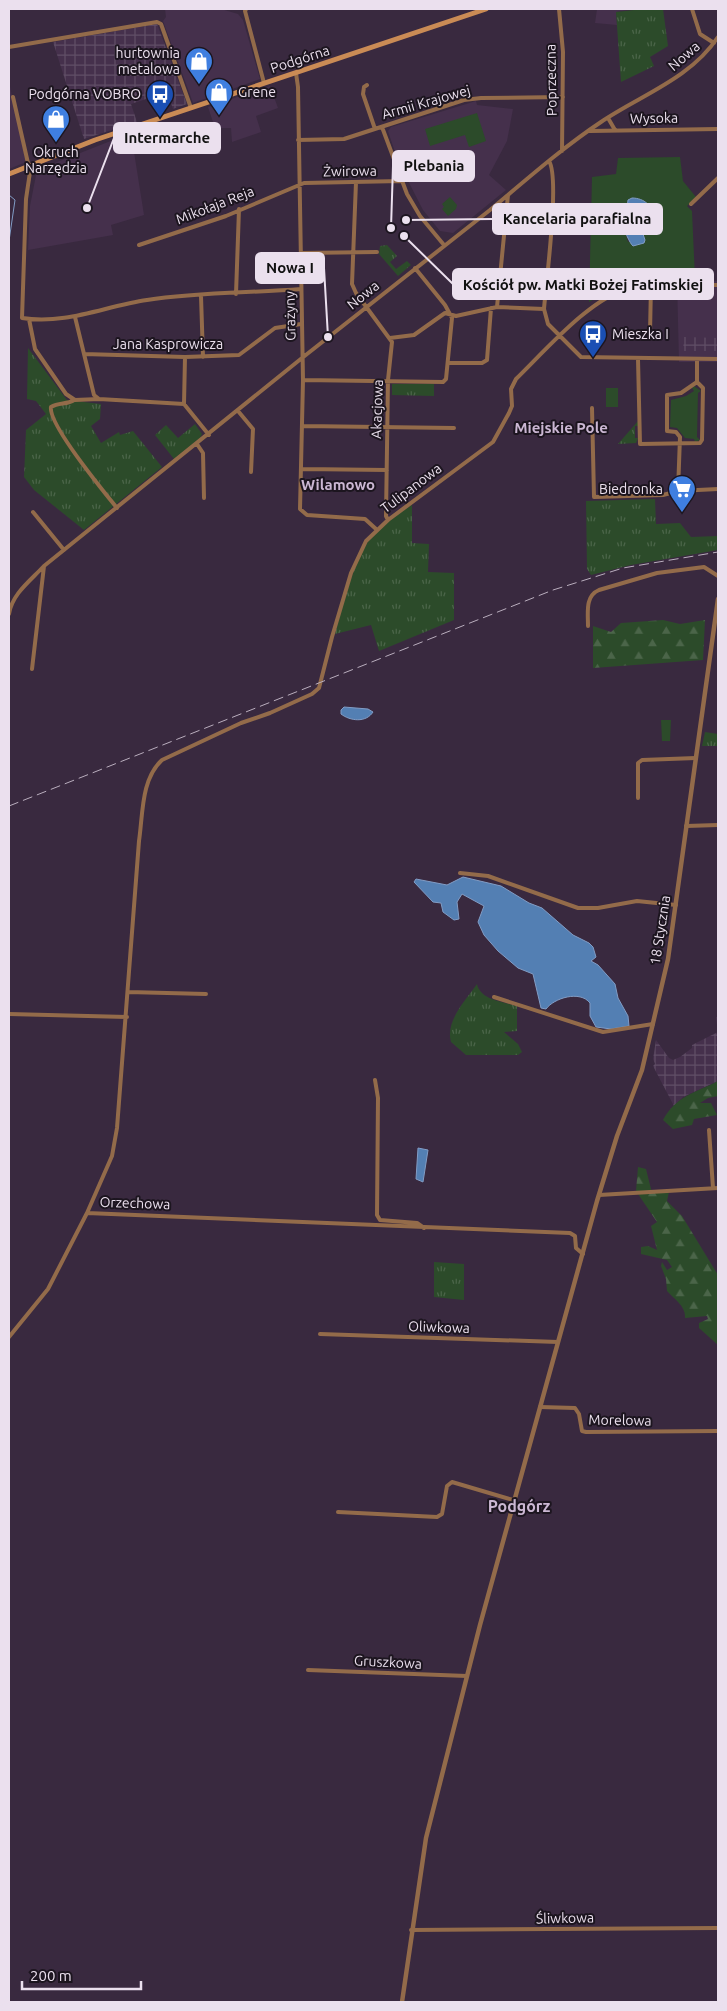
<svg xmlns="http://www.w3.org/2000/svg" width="727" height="2011" viewBox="0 0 727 2011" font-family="Ubuntu,sans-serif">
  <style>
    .built { fill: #45304c }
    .industrial { fill: url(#industrial-grid) }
    .grass { fill: url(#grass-tufts) }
    .forest { fill: url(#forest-firs) }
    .green { fill: #2c4b2a; fill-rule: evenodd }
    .water { fill: #537fb3; stroke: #819cc5 }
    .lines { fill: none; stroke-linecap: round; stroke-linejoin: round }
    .stream { stroke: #819cc5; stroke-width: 1 }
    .minor { stroke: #936b4a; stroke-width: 4 }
    .tertiary { stroke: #936b4a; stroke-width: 4.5 }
    .secondary { stroke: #ca8b55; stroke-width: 5 }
    .rail { stroke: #baaebe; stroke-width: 1; stroke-dasharray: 10 5; stroke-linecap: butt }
    .labels { text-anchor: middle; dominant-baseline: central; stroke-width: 4; stroke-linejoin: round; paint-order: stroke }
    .poi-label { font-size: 14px; fill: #ebe0ee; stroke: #1c151f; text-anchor: end }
    .street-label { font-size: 14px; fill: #ebe0ee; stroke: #1c151f }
    .neighbourhood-label { font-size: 15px; font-weight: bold; fill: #cbb7d3; stroke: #1c151f }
    .quarter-label { font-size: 16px; font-weight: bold; fill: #cbb7d3; stroke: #1c151f }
    .leader { fill: none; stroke: #ebe0ee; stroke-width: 2 }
    .callout-dot { fill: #ebe0ee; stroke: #1c151f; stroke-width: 2 }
    .callout { fill: #ebe0ee; stroke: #ebe0ee; stroke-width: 2 }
    .callout-label { font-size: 15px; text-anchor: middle; font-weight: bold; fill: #111 }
  </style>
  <defs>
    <pattern id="industrial-grid" width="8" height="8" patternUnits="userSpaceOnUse" patternTransform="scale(1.25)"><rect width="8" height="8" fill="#45304c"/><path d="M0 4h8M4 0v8" fill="none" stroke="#604e66"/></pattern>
    <pattern id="grass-tufts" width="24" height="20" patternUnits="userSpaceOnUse" patternTransform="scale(1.25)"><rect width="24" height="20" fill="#2c4b2a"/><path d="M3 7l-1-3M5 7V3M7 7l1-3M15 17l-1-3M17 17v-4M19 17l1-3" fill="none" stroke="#4b6549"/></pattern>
    <pattern id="forest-firs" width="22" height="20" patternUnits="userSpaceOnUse" patternTransform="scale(1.25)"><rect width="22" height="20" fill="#2c4b2a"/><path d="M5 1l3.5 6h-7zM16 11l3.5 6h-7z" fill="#4b6549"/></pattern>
  </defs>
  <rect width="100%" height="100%" fill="#39293f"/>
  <!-- built -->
  <path class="built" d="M 165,9 L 221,9 L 238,14 L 243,20 L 260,79 L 193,103 L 163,21 L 166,17 Z
    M 597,9 L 628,9 L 629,10 L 616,12 L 617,25 L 595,23 Z
    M 9,82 L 26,162 L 9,169 Z
    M 270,86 L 278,108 L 256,116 L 261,132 L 232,142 L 231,128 L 215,128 L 208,107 Z
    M 476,101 L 477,105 L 513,109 L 507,141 L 489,175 L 506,190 L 453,233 L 440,231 L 423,210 L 405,175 L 403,176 L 388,131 L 391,127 Z
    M 131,133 L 144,215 L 111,225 L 113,235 L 28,250 L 30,206 L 37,170 Z
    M 677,281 L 718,281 L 718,362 L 679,362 Z"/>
  <!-- industrial -->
  <path class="industrial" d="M 157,24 L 187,104 L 173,109 L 167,92 L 131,104 L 137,122 L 84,139 L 53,42 Z
    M 684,337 L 718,338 L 718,351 L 683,351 Z
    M 716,1017 L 718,1017 L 718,1081 L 683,1097 L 674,1106 L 653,1066 L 655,1064 L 653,1059 L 656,1040 L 669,1058 L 673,1060 L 680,1057 L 692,1048 L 692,1045 L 718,1032 Z"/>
  <!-- grass -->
  <path class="grass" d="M 643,9 L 663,9 L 668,46 L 650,57 L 654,66 L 621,82 L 616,12 Z
    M 387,245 L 397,256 L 390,262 L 396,269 L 407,261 L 411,265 L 398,276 L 379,254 L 380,246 Z
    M 28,348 L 67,400 L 101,404 L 100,419 L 91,426 L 101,443 L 119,432 L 120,435 L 133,431 L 162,467 L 84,530 L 34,490 L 24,477 L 26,430 L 46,414 L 36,401 L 27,399 Z
    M 392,384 L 434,384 L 434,396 L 392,395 Z
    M 638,421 L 638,426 L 635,426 L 635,438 L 638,438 L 636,443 L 618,444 Z
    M 195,424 L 202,434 L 200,438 L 174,459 L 155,435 L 166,425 L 178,438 Z
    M 655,499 L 656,524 L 680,523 L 691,537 L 718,536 L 718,550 L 631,565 L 591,575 L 587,569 L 586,501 Z
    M 412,505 L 412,543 L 429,544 L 428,572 L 454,573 L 454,620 L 379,651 L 371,625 L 335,634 C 344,603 355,549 380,527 C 389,519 401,512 412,505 Z
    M 705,732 L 718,734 L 718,746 L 702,746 Z
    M 477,984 C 480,1000 504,1002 517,1006 L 517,1031 L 504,1032 L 518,1044 L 522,1052 L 518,1055 L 466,1055 L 451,1042 C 445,1021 466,1000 477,984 Z
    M 434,1262 L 464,1264 L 464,1300 L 434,1297 Z"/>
  <!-- forest -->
  <path class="forest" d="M 663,620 L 680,624 L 705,620 L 703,660 L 593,668 L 593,626 L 611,632 L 621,623 Z
    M 718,1081 L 718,1096 L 708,1098 L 700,1103 L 711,1103 L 717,1115 L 694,1119 L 692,1125 L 673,1129 L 663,1120 C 676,1096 695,1093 718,1081 Z
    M 638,1167 L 646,1169 L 652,1193 L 669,1192 L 667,1201 L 682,1216 L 718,1275 L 718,1345 L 699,1328 L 699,1323 L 708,1319 L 707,1316 L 685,1318 C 686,1306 674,1299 667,1291 L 666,1279 L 661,1266 L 662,1262 L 667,1270 L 672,1267 L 667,1260 L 641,1254 L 641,1247 L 648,1246 L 657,1250 L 651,1226 L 657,1222 L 636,1191 Z"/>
  <!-- green -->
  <path class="green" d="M 477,113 L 486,141 L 469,147 L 465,135 L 430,146 L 425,129 Z
    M 680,157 L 683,181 L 696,197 L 687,206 L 692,211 L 695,278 L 693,280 L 622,283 L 589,302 L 592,177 L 616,174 L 618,158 ZM 629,206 L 648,223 L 641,228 L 642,232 L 628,242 L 623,223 Z
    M 450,197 L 457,205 L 456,209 L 448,216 L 442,209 L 444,207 L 442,204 Z
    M 694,386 L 701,391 L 698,393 L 697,437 L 700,440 L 695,442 L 694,439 L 685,438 L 677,428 L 670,427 L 671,400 L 686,396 L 694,391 L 692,388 Z
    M 606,388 L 618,388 L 618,407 L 606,407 Z
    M 671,720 L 670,741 L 662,741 L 661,720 Z"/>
  <!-- water -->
  <path class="water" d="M 632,198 C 644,198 654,206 652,219 L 641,228 L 645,240 L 644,243 L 633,246 C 630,244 623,228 623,224 C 623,216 628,209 628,200 Z
    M 344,707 L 368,709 L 373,712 C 366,723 350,721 341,714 L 341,710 Z
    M 463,877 L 501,886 L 529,903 L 542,908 L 573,935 L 589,943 L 593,947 L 596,957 L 591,961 L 598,965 L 615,984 L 618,998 L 628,1016 L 629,1026 L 611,1029 L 596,1027 L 590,1016 L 590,1003 C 580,990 554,998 546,1009 L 541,1008 L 533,974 L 518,968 L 498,951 L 484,935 L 478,922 L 484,906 L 462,894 L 457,902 L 459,919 L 454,920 L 443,912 L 441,903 L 433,902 L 414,882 L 416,879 L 447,885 Z
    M 418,1148 L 428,1150 L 423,1182 L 416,1179 Z"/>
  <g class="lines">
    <!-- stream -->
    <path class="stream" d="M 9,195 L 15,200 L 9,241"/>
    <!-- minor -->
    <path class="minor" d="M 246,9 L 245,11 L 264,83
      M 559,9 L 563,52 L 562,151
      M 692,9 L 700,34 L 714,43
      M 9,47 L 157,22 L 161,24 L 191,108
      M 296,73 L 298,87 L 303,380 L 300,509 L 307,515 L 365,519 L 376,529
      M 367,85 L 364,87 L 363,94 L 375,129
      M 13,97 L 30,172 L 26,199 L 22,318 C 66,325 105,306 147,300 C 197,292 250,293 301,289
      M 608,118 L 615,130
      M 382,127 L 407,194 L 420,216 L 444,245
      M 590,131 L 718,129
      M 298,140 L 344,139 L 464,100 L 481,98 L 563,97
      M 549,161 C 560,178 546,283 544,309 L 548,324 L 581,357 L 718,359
      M 356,182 L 352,284 L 356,293 L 392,342 L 388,380 L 386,516 L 388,520
      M 691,204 L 718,178
      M 139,245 L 226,216 L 304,183 L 401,181
      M 301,253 L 377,252
      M 236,294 L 239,209
      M 201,296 L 203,357
      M 497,307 L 508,195
      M 75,317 L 94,395 L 99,399 L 184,404 L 209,435
      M 29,319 L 35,349 L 66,394 L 75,400 L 99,399
      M 650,333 L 651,285
      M 390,338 L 414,335 L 445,313 L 456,316 L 497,307 L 544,309
      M 84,354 L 185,357 L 239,355 L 275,328 L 301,324
      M 638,359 L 640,444 L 700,443 L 702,440 L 703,388 L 697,382 L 697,359
      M 448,363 L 482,363 L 487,360 L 491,308
      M 303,380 L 443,382 L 446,379 L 452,318 L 445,305 L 415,268
      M 74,400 C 67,405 59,402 51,407 C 48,424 104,492 117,508
      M 184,404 L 185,357
      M 592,408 L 594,497 L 663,495 L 678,491 L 718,489
      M 238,411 L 253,429 L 251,472
      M 303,426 L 454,428
      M 197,444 L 203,453 L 204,498
      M 302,469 L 387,470
      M 678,491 L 680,437 L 676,432 L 667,431 L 667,395 L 681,393 L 697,382
      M 33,512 L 64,550
      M 9,614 C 12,594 30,581 44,566 L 302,358 L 490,210 C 526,180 562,148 601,122 C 641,95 690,79 718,37
      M 588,626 C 588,612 585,596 599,590 L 657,573 L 704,567 L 718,576
      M 32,669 L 44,566
      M 638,798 L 638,763 L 642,760 L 696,758
      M 686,826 L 718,825
      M 460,873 L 488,876 L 578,908 L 598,908 L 637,901 L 676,905
      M 128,992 L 206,994
      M 494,997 L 603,1032 L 653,1024
      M 9,1014 L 127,1017
      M 375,1080 L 378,1098 L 377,1215 L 380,1220 L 417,1223 L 424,1228
      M 709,1130 L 713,1188
      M 599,1195 L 718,1188
      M 583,1254 L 576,1248 L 575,1236 L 570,1233 L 87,1213 L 112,1156 L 117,1128 L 139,841 C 143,814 141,779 162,760 L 241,723 L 270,713 L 312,694 L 319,688 L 332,637 L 351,573 L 366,541 L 388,520 L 493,442 L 509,413 L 512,406 L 511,389 L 516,379 C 545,351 591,297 630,288 C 658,282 689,285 718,285
      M 320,1334 L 558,1342
      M 9,1337 L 48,1289 L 87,1213
      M 540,1407 L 575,1408 L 579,1414 L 582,1431 L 586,1432 L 718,1431
      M 338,1512 L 437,1517 L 442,1514 L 447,1486 L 452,1482 L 513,1500
      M 308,1670 L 467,1676
      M 411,1930 L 718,1928"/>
    <!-- tertiary -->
    <path class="tertiary" d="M 402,2002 L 426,1838 L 480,1625 L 597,1201 L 617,1136 L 642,1070 L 668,959 L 718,599"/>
    <!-- secondary -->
    <path class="secondary" d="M 9,174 L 95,140 L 486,9"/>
    <!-- rail -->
    <path class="rail" d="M 9,806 L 553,590 L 623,568 L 718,552"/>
  </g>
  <!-- icons -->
  <defs>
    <g id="shop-pin" transform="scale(1.4375)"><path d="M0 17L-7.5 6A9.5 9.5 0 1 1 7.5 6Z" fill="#3f7fe0" stroke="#1c151f"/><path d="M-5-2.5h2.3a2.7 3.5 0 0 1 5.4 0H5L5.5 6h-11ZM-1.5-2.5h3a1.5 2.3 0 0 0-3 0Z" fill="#fff"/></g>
    <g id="bus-pin" transform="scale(1.4375)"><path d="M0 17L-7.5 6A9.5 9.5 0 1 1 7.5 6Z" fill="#1a4fb4" stroke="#1c151f"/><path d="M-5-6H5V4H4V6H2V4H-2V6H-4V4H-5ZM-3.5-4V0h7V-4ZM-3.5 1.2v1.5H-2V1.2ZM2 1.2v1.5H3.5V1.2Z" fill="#fff"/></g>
    <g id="supermarket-pin" transform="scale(1.4375)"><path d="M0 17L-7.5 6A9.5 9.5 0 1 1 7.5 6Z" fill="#3f7fe0" stroke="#1c151f"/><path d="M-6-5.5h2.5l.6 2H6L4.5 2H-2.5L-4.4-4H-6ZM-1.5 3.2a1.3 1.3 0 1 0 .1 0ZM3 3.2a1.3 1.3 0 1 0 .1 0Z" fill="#fff"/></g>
  </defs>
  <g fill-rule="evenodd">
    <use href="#shop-pin" x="199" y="61"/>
    <use href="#shop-pin" x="219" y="92"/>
    <use href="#bus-pin" x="160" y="94"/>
    <use href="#shop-pin" x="56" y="119"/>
    <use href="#bus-pin" x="593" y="334"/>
    <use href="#supermarket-pin" x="682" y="489"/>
  </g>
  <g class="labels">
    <!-- poi labels -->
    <g class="poi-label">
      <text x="180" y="53">hurtownia<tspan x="180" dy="16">metalowa</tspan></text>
      <text x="238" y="92" text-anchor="start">Grene</text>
      <text x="141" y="94">Podgórna VOBRO</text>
      <text x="56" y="152" text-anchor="middle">Okruch<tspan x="56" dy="16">Narzędzia</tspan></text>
      <text x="612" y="334" text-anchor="start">Mieszka I</text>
      <text x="663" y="489">Biedronka</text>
    </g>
    <!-- street labels -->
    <g class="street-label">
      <text transform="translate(684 56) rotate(-41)">Nowa</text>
      <text transform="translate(300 59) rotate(-18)">Podgórna</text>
      <text transform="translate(551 80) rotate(-91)">Poprzeczna</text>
      <text transform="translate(426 102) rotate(-16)">Armii Krajowej</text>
      <text transform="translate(654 118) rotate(-1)">Wysoka</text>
      <text transform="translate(350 171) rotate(-1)">Żwirowa</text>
      <text transform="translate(215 205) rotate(-21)">Mikołaja Reja</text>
      <text transform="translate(363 295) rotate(-39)">Nowa</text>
      <text transform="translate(290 316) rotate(-91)">Grażyny</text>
      <text x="168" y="344">Jana Kasprowicza</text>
      <text transform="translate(377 409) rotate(-88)">Akacjowa</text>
      <text transform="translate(411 488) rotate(-37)">Tulipanowa</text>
      <text transform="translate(660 930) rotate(-81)">18 Stycznia</text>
      <text transform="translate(135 1203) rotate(2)">Orzechowa</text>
      <text transform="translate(439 1327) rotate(2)">Oliwkowa</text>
      <text transform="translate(620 1420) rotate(1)">Morelowa</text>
      <text transform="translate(388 1662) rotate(3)">Gruszkowa</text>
      <text transform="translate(565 1918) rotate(-1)">Śliwkowa</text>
    </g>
    <!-- neighbourhood labels -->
    <g class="neighbourhood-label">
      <text x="561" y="427">Miejskie Pole</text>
      <text x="338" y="484">Wilamowo</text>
    </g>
    <!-- quarter labels -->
    <g class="quarter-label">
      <text x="519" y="1506">Podgórz</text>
    </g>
  </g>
  <!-- callouts -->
  <path class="leader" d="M87 208L114 138M391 228L393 166M406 220L493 219M328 337L324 268M404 236L453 284"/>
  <g class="callout-dot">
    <circle cx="87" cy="208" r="5"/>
    <circle cx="391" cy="228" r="5"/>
    <circle cx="406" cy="220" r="5"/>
    <circle cx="328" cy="337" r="5"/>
    <circle cx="404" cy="236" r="5"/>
  </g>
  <g class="callout">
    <rect x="114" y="123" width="106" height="30" rx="5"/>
    <rect x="393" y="151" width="81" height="30" rx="5"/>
    <rect x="493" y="204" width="169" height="30" rx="5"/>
    <rect x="256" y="253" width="68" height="30" rx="5"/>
    <rect x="453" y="269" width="260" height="30" rx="5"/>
  </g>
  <g class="callout-label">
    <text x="167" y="143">Intermarche</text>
    <text x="434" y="171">Plebania</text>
    <text x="577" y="224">Kancelaria parafialna</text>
    <text x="290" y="273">Nowa I</text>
    <text x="583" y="290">Kościół pw. Matki Bożej Fatimskiej</text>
  </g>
  <!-- border -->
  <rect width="727" height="2011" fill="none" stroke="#ebe0ee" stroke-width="20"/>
  <!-- scale -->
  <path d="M22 1981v8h119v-8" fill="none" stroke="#ebe0ee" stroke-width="2.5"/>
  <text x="30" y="1981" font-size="15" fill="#ebe0ee" stroke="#1c151f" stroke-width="4" paint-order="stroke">200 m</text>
</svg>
